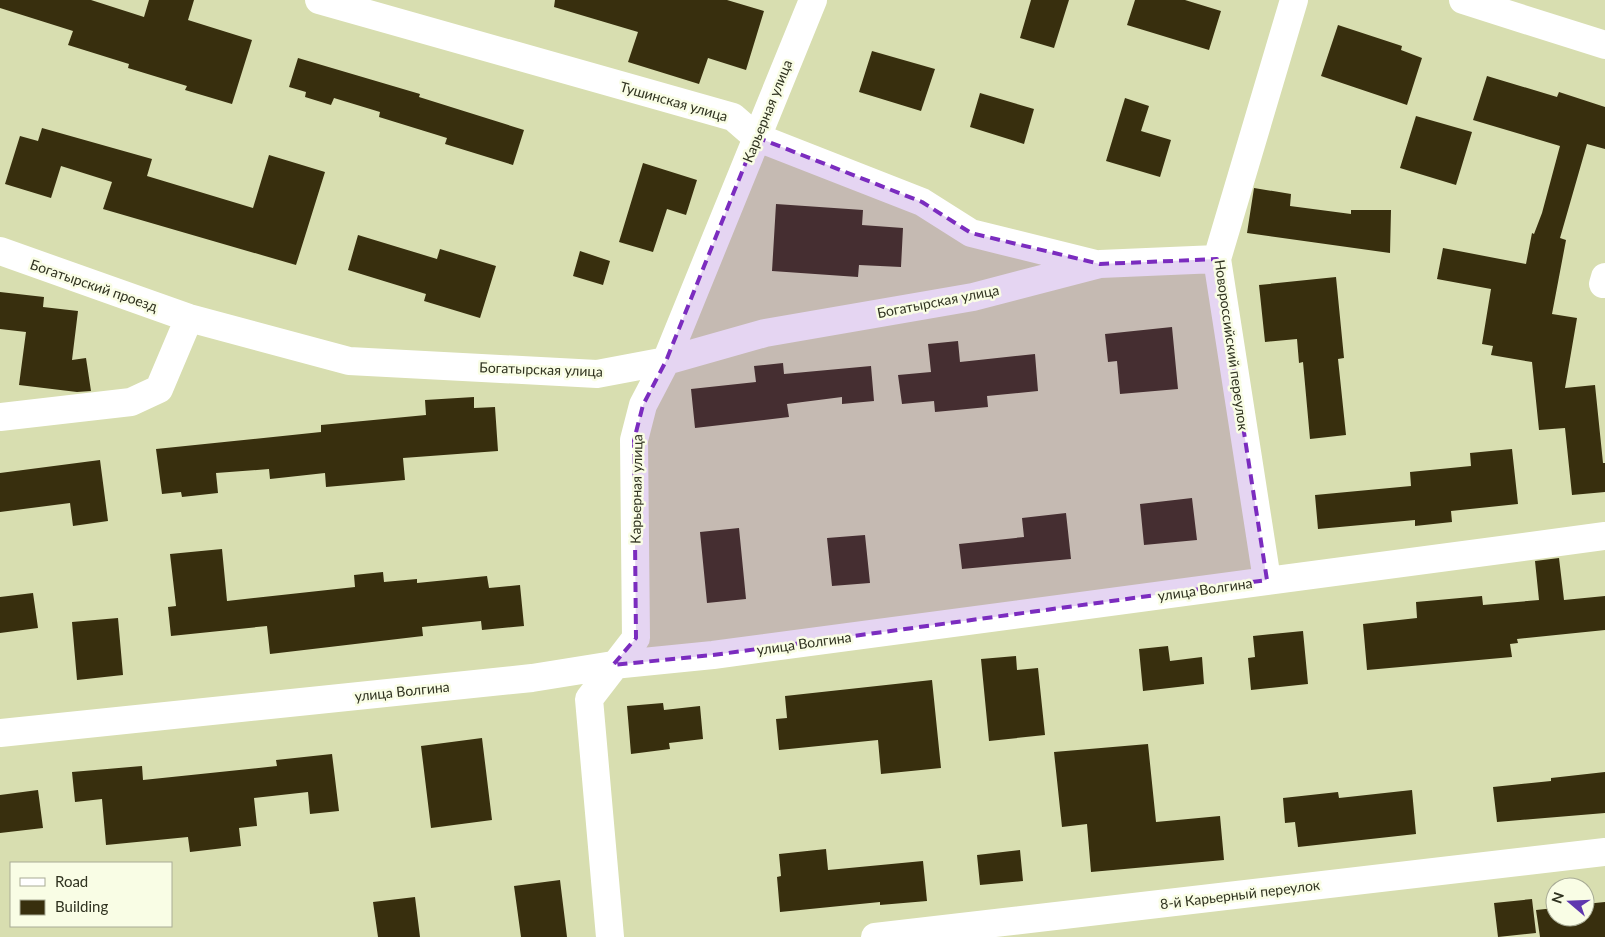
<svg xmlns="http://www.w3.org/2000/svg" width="1605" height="937" viewBox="0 0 1605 937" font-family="Lato,sans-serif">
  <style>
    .building { fill: #382f0e }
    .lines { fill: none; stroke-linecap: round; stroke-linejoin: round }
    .street { stroke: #fff; stroke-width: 28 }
    .marked { fill: #7b2cbf; fill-opacity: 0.2; stroke: #7b2cbf; stroke-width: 4; stroke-dasharray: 10 6; stroke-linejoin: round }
    .labels { text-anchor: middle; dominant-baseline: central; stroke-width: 5; stroke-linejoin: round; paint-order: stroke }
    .street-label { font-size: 14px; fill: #303320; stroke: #f9fde5 }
  </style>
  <rect width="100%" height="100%" fill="#d8deb0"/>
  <!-- building -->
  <path class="building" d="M 0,0 L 91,0 L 144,17 L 149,0 L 194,0 L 188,20 L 252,40 L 232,104 L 185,90 L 187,86 L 128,68 L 129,64 L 68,45 L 73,31 L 0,8 Z
    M 555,0 L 727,0 L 764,11 L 746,70 L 708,58 L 699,84 L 628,62 L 638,32 L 554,7 Z
    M 1031,0 L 1069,0 L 1054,48 L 1020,38 Z
    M 1135,0 L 1185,0 L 1221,11 L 1209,50 L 1127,25 Z
    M 1338,25 L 1402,46 L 1401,50 L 1422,58 L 1407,105 L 1321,76 Z
    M 872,51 L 935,69 L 921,111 L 859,92 Z
    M 298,58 L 420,94 L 419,97 L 524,130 L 513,165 L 445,144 L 447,138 L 379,117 L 380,112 L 334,98 L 331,105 L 305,97 L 306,92 L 289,87 Z
    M 1487,76 L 1557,97 L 1559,92 L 1605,107 L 1605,149 L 1587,144 L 1560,238 L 1566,240 L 1552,314 L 1577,318 L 1565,388 L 1595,385 L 1603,463 L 1605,463 L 1605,492 L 1572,495 L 1565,428 L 1539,430 L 1532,362 L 1491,355 L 1493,346 L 1482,344 L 1491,289 L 1437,279 L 1443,248 L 1526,264 L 1532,233 L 1534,234 L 1542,213 L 1560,146 L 1473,120 Z
    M 980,93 L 1034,109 L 1024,144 L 970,127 Z
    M 1125,98 L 1149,106 L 1141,131 L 1171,140 L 1160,177 L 1106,161 Z
    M 1416,116 L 1472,132 L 1456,185 L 1400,168 Z
    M 42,128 L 152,159 L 147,176 L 253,208 L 269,155 L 325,172 L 296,265 L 103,209 L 112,182 L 61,166 L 51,198 L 5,184 L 20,136 L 38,141 Z
    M 643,163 L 697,180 L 686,215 L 667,209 L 653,252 L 619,242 Z
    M 1254,188 L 1291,194 L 1290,206 L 1351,214 L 1351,210 L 1391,210 L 1390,253 L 1247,233 Z
    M 776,204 L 863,210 L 862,225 L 903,228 L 901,267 L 859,265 L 858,277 L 772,271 Z
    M 358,235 L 437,259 L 440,249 L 496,266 L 480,318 L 424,301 L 426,294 L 348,270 Z
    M 580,251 L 610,261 L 603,285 L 573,276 Z
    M 1336,277 L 1344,358 L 1338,359 L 1346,435 L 1310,439 L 1303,362 L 1299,363 L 1297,339 L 1265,342 L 1259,285 Z
    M 0,292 L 44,297 L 43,307 L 78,311 L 72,360 L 86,358 L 91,391 L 77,392 L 19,385 L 26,332 L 0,329 Z
    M 1172,327 L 1178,389 L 1120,394 L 1117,361 L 1108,362 L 1105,334 Z
    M 958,341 L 960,362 L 1035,354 L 1038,391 L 987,396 L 988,407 L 935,412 L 934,401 L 902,404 L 898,375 L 931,372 L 928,344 Z
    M 783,363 L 784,374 L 871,366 L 874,401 L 842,404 L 842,397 L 787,404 L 789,417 L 695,428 L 691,389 L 756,382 L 754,366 Z
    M 474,397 L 474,408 L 495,407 L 498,451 L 403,458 L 405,480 L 326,487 L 325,473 L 270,479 L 269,469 L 216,473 L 218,493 L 182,497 L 181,492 L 162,494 L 156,449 L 321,432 L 321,425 L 426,415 L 425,400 Z
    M 1512,449 L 1518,504 L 1451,511 L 1452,522 L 1415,526 L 1415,520 L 1318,529 L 1315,495 L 1411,486 L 1410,472 L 1471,466 L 1470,453 Z
    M 100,460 L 108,521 L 73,526 L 70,503 L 0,512 L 0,473 Z
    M 1192,498 L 1197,540 L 1144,545 L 1140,504 Z
    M 1066,513 L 1071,559 L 962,569 L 959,544 L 1024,537 L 1022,518 Z
    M 739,528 L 746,599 L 707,603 L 700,532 Z
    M 865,535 L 870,583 L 832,586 L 827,538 Z
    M 222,549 L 227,601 L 355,587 L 354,575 L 383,572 L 384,582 L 417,579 L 417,583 L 487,576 L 489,588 L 520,585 L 524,626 L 482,630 L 481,621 L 422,627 L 423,636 L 270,654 L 267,626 L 171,636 L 168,607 L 176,606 L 170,554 Z
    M 1559,558 L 1564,600 L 1605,596 L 1605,630 L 1517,639 L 1518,643 L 1510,644 L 1512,657 L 1367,670 L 1363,624 L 1417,618 L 1416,602 L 1482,596 L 1483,605 L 1539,600 L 1535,561 Z
    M 33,593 L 38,628 L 0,633 L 0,597 Z
    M 118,618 L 123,675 L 77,680 L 72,622 Z
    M 1303,631 L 1308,684 L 1251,690 L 1248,658 L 1255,657 L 1253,636 Z
    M 1168,646 L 1170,661 L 1202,657 L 1204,684 L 1143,691 L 1139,649 Z
    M 1016,656 L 1017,670 L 1038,668 L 1045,735 L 989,741 L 981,659 Z
    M 932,680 L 941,768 L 881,774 L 878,740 L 779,750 L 776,719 L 787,718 L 785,696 Z
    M 663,703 L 664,710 L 700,706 L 703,739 L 669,743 L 670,749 L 631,754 L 627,706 Z
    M 482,738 L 492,820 L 431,828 L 421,746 Z
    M 1148,744 L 1156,822 L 1220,816 L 1224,860 L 1091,872 L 1087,824 L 1062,827 L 1054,752 Z
    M 332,754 L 339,811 L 310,814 L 308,792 L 254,798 L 257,826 L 239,828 L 241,846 L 190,852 L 188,837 L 106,845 L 102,799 L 75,802 L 72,772 L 142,766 L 143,780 L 277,766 L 276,760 Z
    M 1605,772 L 1605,813 L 1497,822 L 1493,787 L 1551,781 L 1551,778 Z
    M 38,790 L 43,828 L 0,833 L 0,795 Z
    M 1412,790 L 1416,834 L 1298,847 L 1295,822 L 1285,823 L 1283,798 L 1338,792 L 1339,798 Z
    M 826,849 L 828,870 L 923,861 L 927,901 L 880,905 L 880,902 L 780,912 L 777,877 L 781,876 L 779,854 Z
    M 1020,850 L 1023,881 L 980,885 L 977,855 Z
    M 560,880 L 567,937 L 521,937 L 514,886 Z
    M 415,897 L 420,937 L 378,937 L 373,902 Z
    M 1532,899 L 1536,933 L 1498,937 L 1494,903 Z
    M 1605,902 L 1605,937 L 1540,937 L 1536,910 L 1555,908 L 1555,917 L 1585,917 L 1585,904 Z"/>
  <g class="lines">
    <!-- street -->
    <path class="street" d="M 319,0 L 733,117 L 756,137 L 922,202 L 971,233 L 1096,264
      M 1463,0 L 1605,45
      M 0,251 L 189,318 L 349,361 L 597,374 L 666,361 L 765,333 L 973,297 L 1100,264 L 1217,259
      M 1603,284 L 1605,277
      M 0,417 L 131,402 L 159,389 L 189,318
      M 1267,580 L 1217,259 L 1294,0
      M 0,733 L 532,678 L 613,665 L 713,655 L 1605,536
      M 610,937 L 589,699 L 636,638 L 634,440 L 643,405 L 666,361 L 813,0
      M 875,937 L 1605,852"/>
  </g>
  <!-- marked area -->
  <path class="marked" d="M 756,137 L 922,202 L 971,233 L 1100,264 L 1217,259 L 1267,580 L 713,655 L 613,665 L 636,638 L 634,440 L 643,405 L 666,361 Z"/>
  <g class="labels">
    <!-- street labels -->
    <g class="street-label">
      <text transform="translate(674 101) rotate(16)">Тушинская улица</text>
      <text transform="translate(767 111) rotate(-68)">Карьерная улица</text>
      <text transform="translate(94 285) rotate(19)">Богатырский проезд</text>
      <text transform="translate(938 301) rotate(-11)">Богатырская улица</text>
      <text transform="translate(1232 345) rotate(82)">Новороссийский переулок</text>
      <text transform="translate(541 369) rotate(2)">Богатырская улица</text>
      <text transform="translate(636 489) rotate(-89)">Карьерная улица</text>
      <text transform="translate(1205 589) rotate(-8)">улица Волгина</text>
      <text transform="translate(804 643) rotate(-8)">улица Волгина</text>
      <text transform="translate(402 691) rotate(-6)">улица Волгина</text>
      <text transform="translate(1240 894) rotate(-7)">8-й Карьерный переулок</text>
    </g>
  </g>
  <!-- legend -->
  <rect x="10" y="862" width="162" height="65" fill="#f9fde5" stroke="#a9ac96"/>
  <rect x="20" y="878" width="25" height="8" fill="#ffffff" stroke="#a9ac96"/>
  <text x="55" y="887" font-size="15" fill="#303320">Road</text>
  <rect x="20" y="900" width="25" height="15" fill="#382f0e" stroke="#a9ac96"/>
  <text x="55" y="912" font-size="15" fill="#303320">Building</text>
  <!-- north arrow -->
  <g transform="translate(1570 902) rotate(289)"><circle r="24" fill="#f9fde5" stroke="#a9ac96"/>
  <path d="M0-4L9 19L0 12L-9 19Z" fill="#5f37af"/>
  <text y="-8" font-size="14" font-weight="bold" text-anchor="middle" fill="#303320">N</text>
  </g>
</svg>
